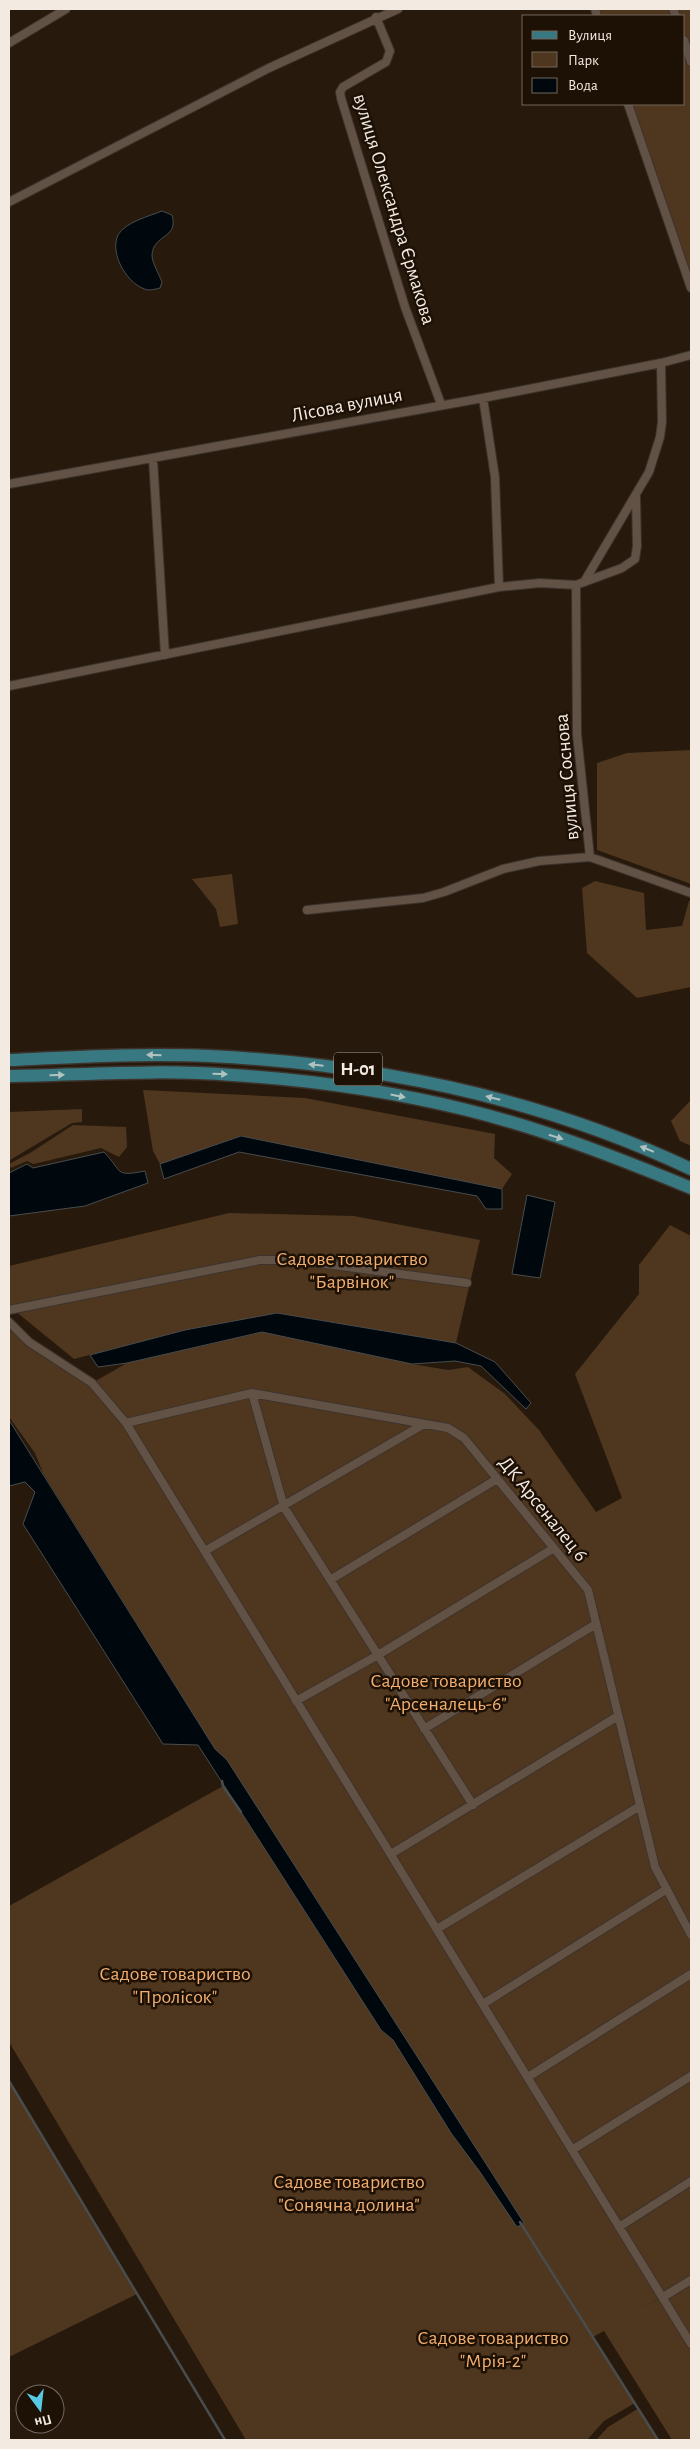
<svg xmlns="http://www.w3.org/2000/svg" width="700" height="2449" viewBox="0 0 700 2449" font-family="'Alegreya Sans',sans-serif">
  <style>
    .green { fill: #4f361e }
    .water { fill: #00080d; stroke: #494c4d }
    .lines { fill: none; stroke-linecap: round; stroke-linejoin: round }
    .stream { stroke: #494c4d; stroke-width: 2.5 }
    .minor-casing { stroke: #3d332d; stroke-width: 10 }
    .primary-casing { stroke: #3d332d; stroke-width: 15 }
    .minor { stroke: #625245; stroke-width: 8 }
    .primary { stroke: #377881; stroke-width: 12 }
    .oneway { fill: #b1c2c0 }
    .labels { text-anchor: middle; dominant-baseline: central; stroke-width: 5; stroke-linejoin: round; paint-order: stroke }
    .shield { fill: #1d1005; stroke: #b3a9a0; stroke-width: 1 }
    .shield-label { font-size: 19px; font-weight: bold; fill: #f3eae2 }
    .street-label { font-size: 20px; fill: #f3eae2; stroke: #1d1005 }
    .park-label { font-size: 20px; fill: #f1ae6f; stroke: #1d1005 }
  </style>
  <rect width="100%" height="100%" fill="#271a0d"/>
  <!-- green -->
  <path class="green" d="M 596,9 L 691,9 L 691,278 L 629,104 L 684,104 L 684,16 L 598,16 Z
    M 691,750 L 691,884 L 597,850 L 597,763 L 627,753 Z
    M 232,874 L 238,924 L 220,927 L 216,909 L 192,879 Z
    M 595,881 L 644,893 L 646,930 L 682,926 L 689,901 L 691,901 L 691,987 L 637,998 L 587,953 L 582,888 Z
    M 143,1090 L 305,1098 L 495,1134 L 494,1158 L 512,1174 L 502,1189 L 241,1136 L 160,1164 L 153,1151 Z
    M 691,1100 L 691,1146 L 680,1141 L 671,1121 Z
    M 82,1109 L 82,1122 L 72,1123 L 10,1160 L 9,1112 Z
    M 73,1125 L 126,1127 L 127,1147 L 119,1157 L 101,1148 L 38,1163 L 33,1164 L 27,1161 L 11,1168 L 9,1164 L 30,1153 Z
    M 229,1213 L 354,1216 L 480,1240 L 456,1343 L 277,1313 L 185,1330 L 74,1359 L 9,1306 L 9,1266 Z
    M 670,1225 L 691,1236 L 691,2279 L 640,2309 L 691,2280 L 691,2440 L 672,2440 L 604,2331 L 593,2337 L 635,2403 L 604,2421 L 587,2440 L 246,2440 L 9,2042 L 9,1906 L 223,1786 L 215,1749 L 43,1473 L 35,1453 L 9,1417 L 9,1322 L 29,1342 L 92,1383 L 127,1363 L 262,1332 L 412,1364 L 448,1370 L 468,1367 L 505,1394 L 539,1430 L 596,1512 L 622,1498 L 575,1374 L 639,1294 L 639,1265 Z
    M 9,2081 L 137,2294 L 9,2357 Z
    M 639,2408 L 658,2440 L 596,2440 L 608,2427 Z"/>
  <!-- water -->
  <path class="water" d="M 162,211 L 172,215 C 179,239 153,234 152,255 C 152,263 159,274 162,282 L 160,288 C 157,289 151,290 148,290 C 128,286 109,254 118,235 C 125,222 150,216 162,211 Z
    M 241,1136 L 502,1189 L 502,1209 L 486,1209 L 477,1196 L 239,1152 L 164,1179 L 160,1164 Z
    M 104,1152 C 123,1172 114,1177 145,1171 L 148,1183 L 85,1206 L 9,1216 L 9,1173 L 27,1164 L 33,1168 Z
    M 527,1195 L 555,1202 L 540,1278 L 512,1274 Z
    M 277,1313 L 456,1343 L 495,1362 L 531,1403 L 526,1409 L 481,1366 L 455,1361 L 412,1364 L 262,1332 L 127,1363 L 98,1367 L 90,1355 L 185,1330 Z
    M 9,1420 L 215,1749 L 227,1760 L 524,2223 L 517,2227 L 480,2172 L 451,2133 L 393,2040 L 381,2030 L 198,1745 L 163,1744 L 23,1524 L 35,1492 L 25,1482 L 9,1486 Z"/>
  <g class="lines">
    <!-- stream -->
    <path class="stream" d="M 222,1781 L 223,1786 L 241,1812
      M 9,2081 L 225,2440
      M 520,2222 L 658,2440"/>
    <!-- minor casing -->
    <g class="minor-casing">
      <path id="minor" d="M 595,9 L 597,16
        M 673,9 L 676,16
        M 376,17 L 390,51 L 386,62 L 343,87 L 340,92 L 341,98 L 405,307 L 441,404
        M 684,40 L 691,62
        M 9,43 L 66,9
        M 628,104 L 691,288
        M 9,202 L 269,68 L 398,9
        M 483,398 L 495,477 L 499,587
        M 153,459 L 165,655
        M 9,484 L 483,398 L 661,363 L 691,355
        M 584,582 L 649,472 L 660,437 L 662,422 L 661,363
        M 9,686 L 499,587 L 540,583 L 576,585 L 622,568 L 635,559 L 637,546 L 636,497
        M 590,857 L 691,893
        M 307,910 L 423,898 L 444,892 L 503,869 L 539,861 L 590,857 L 577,734 L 576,585
        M 9,1310 L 260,1260 L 296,1260 L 467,1283
        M 9,1322 L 29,1342 L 92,1383 L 126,1423 L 691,2344
        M 252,1393 L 284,1507 L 473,1805
        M 126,1423 L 252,1393 L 448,1428 L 464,1438 L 588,1590 L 655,1867 L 691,1935
        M 205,1551 L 424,1424
        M 330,1580 L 497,1479
        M 296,1701 L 378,1655 L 554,1548
        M 424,1729 L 596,1624
        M 391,1854 L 618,1716
        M 437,1929 L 640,1806
        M 483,2004 L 667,1889
        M 528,2077 L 691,1974
        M 572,2150 L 691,2076
        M 619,2227 L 691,2181
        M 663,2297 L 691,2280"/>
    </g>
    <!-- primary casing -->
    <g class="primary-casing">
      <path id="primary" d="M 9,1060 C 75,1057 142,1053 209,1056 C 375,1064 541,1098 691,1169
        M 9,1076 C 83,1075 158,1069 232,1075 C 311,1080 390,1091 467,1110 C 544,1129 618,1158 691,1188"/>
    </g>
    <!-- minor -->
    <use href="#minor" class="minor"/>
    <!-- primary -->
    <use href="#primary" class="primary"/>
  </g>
  <!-- one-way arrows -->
  <defs><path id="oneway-solid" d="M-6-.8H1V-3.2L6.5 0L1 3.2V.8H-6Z" transform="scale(1.25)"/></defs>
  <g class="oneway">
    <use href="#oneway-solid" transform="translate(154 1055) rotate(-179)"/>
    <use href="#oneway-solid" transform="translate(316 1065) rotate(-174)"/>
    <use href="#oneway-solid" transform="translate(220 1074) rotate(1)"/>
    <use href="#oneway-solid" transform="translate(57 1075) rotate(-1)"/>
    <use href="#oneway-solid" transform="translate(398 1096) rotate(11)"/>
    <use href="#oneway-solid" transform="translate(493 1098) rotate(-166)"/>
    <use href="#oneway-solid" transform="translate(556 1137) rotate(18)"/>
    <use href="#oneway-solid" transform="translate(647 1149) rotate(-158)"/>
  </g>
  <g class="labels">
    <!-- shield labels -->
    <rect class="shield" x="334" y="1052.5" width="48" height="33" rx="4"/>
    <g class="shield-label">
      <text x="358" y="1069">Н-01</text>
    </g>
    <!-- street labels -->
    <g class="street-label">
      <text transform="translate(394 209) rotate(73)">вулиця Олександра Єрмакова</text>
      <text transform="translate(347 405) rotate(-11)">Лісова вулиця</text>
      <text transform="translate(567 777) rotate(-95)">вулиця Соснова</text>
      <text transform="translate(543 1509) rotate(51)">ДК Арсеналец 6</text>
    </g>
    <!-- park labels -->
    <g class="park-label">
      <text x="352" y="1259">Садове товариство<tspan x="352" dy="23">"Барвінок"</tspan></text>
      <text x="446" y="1681">Садове товариство<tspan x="446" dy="23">"Арсеналець-6"</tspan></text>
      <text x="175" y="1974">Садове товариство<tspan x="175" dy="23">"Пролісок"</tspan></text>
      <text x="349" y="2182">Садове товариство<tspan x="349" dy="23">"Сонячна долина"</tspan></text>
      <text x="493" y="2338">Садове товариство<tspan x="493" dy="23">"Мрія-2"</tspan></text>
    </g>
  </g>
  <!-- border -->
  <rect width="700" height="2449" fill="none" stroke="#f3eae2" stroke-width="20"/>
  <!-- legend -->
  <rect x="522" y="15" width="162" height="90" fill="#1d1005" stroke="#73675d"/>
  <rect x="532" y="31" width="25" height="8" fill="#377881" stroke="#73675d"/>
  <text x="568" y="40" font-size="15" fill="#f3eae2">Вулиця</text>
  <rect x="532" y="52" width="25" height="15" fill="#4f361e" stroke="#73675d"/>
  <text x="568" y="65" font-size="15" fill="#f3eae2">Парк</text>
  <rect x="532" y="78" width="25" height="15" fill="#00080d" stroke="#73675d"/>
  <text x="568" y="90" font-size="15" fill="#f3eae2">Вода</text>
  <!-- north arrow -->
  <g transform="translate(40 2409) rotate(165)"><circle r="24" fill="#1d1005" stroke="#73675d"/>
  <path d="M0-4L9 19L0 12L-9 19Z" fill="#57c9e3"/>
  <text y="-8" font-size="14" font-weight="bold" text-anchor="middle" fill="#f3eae2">Пн</text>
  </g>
</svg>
